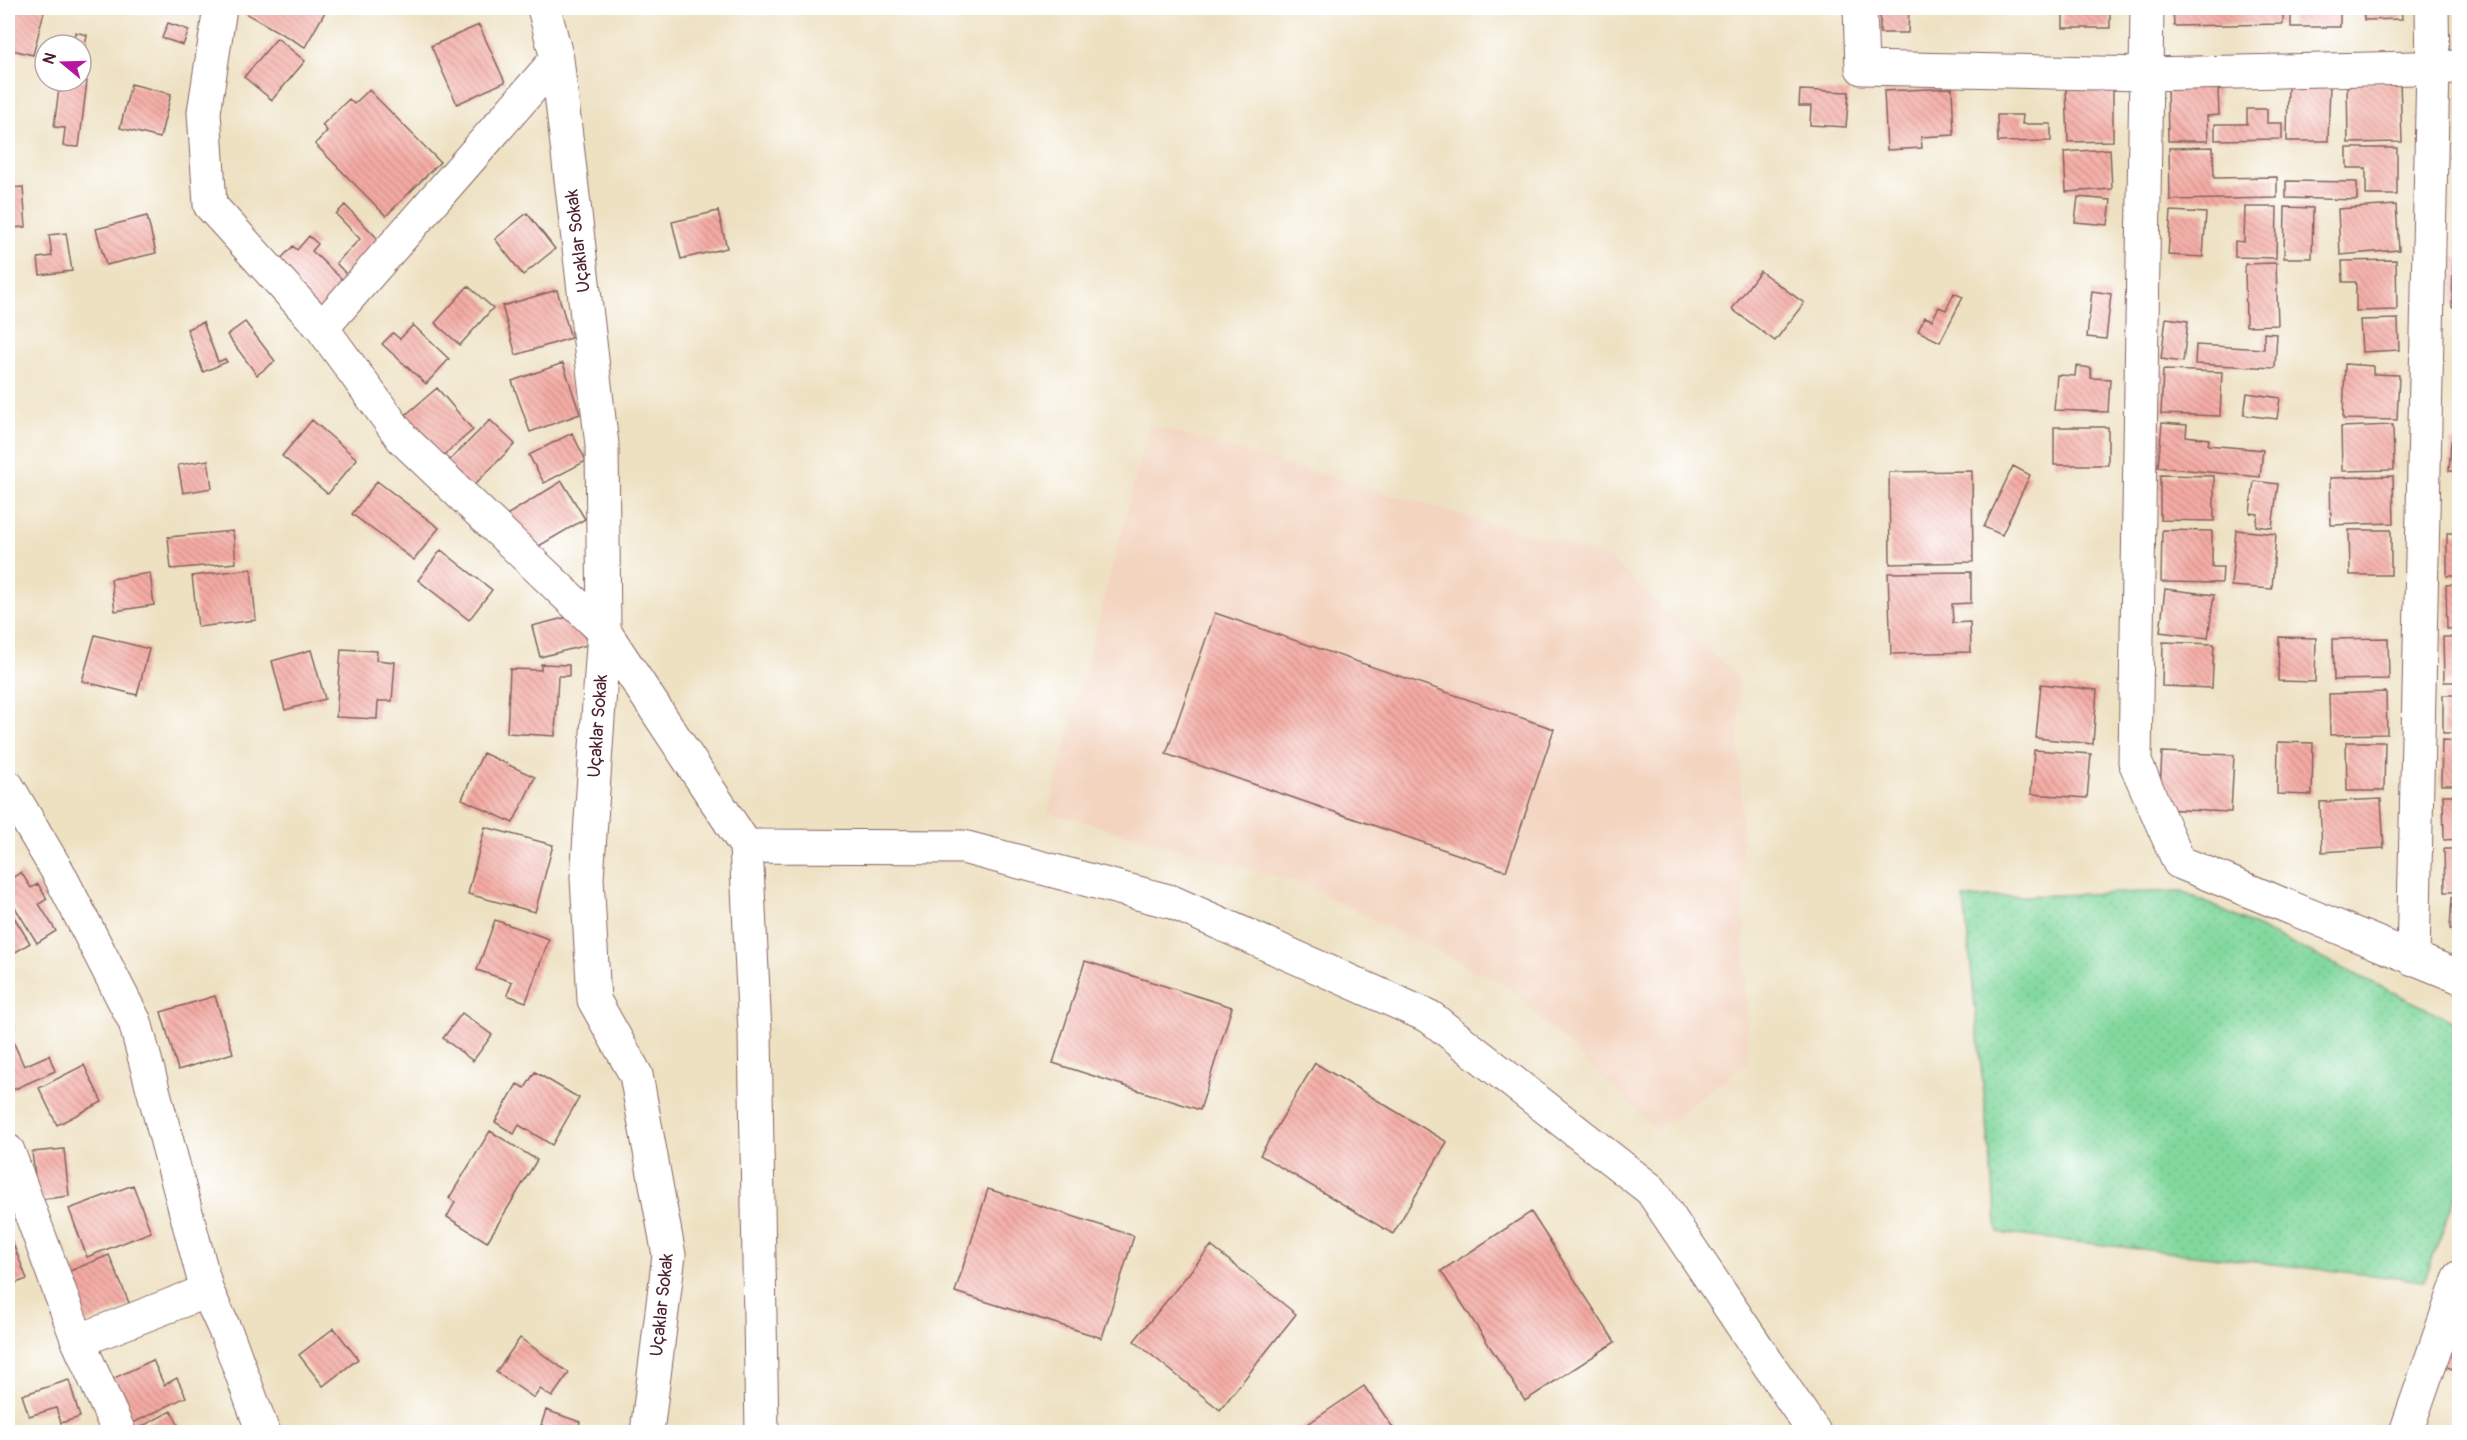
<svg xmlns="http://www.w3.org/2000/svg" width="2467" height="1440" viewBox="0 0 2467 1440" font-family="Pangolin,sans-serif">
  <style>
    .built { fill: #f3d4bf }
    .park { fill: url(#park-dots); stroke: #667c64; stroke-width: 1.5 }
    .building { fill: url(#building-back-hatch) }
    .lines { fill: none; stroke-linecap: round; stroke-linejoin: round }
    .minor-casing { stroke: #836360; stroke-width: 35 }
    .minor { stroke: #fff; stroke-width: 33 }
    .labels { text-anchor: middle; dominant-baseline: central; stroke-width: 4.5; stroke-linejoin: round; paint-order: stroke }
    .street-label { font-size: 18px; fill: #4a1f2b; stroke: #fff }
  </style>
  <defs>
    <pattern id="park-dots" width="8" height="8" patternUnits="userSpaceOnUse" patternTransform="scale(1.5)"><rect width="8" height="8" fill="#81d89d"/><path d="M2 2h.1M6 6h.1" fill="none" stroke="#71b987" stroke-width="1.8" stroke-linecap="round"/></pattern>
    <pattern id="building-back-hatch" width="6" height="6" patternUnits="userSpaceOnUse" patternTransform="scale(1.5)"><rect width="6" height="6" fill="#f5aca4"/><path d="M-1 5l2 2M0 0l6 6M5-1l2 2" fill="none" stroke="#c88b86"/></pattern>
  </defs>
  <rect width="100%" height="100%" fill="#fff"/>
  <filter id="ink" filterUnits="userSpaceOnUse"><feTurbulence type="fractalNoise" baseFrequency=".0167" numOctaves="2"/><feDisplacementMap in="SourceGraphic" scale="12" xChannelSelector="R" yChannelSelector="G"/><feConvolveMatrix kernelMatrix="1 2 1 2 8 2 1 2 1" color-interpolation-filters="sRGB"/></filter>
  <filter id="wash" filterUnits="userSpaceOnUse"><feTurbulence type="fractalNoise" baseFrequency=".008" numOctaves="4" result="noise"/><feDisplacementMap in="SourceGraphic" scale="24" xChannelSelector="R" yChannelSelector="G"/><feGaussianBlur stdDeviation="1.35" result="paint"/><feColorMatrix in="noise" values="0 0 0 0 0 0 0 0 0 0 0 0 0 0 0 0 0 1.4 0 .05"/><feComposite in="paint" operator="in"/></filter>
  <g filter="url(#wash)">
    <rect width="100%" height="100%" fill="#eee1c2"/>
    <!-- built -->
    <path class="built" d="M 1149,425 L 1609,557 L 1738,677 L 1748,1062 L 1657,1130 L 1506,986 L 1300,883 L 1048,812 Z"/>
    <!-- park -->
    <path class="park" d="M 2182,891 L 2459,1024 L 2459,1186 L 2424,1281 L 1998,1233 L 1964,898 Z"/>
    <g id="blocks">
      <!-- building -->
      <path class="building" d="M 8,8 L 45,8 L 33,55 L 8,49 Z
        M 236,8 L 316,8 L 325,12 L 305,47 Z
        M 1880,8 L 1909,8 L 1908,33 L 1880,33 Z
        M 2063,8 L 2110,8 L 2110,28 L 2063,28 Z
        M 2173,8 L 2283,8 L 2283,24 L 2174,26 Z
        M 2291,8 L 2340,8 L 2340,27 L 2291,27 Z
        M 2363,8 L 2401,8 L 2402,19 L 2364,20 Z
        M 168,23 L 189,30 L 183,45 L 162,38 Z
        M 479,25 L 505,82 L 457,104 L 431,46 Z
        M 75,32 L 87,35 L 82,65 L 81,45 L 73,45 Z
        M 277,38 L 305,61 L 272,100 L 244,77 Z
        M 60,81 L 87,81 L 79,147 L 63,146 L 65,128 L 54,127 Z
        M 2400,81 L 2402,142 L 2348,143 L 2347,83 Z
        M 2288,83 L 2330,85 L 2328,141 L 2287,141 Z
        M 131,84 L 171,94 L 160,138 L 120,128 Z
        M 2113,87 L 2113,141 L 2068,142 L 2066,88 Z
        M 2218,87 L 2219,115 L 2207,116 L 2208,141 L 2168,141 L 2167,88 Z
        M 1952,88 L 1954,135 L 1921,137 L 1922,148 L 1887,150 L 1884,91 Z
        M 369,90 L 440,162 L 386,216 L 315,144 L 327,131 L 322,125 L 349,99 L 354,104 Z
        M 1800,90 L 1849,92 L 1846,127 L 1810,125 L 1811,106 L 1799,106 Z
        M 2247,109 L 2267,109 L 2267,123 L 2282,123 L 2282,139 L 2215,140 L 2215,124 L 2247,124 Z
        M 1997,115 L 2023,115 L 2022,124 L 2051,124 L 2051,141 L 1998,142 Z
        M 2213,147 L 2214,178 L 2277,177 L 2277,198 L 2170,200 L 2169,148 Z
        M 2347,148 L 2397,148 L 2397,195 L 2366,195 L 2366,168 L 2347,168 Z
        M 2110,149 L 2112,189 L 2066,192 L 2064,152 Z
        M 2286,181 L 2357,182 L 2357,200 L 2286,198 Z
        M 23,187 L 26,227 L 8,228 L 8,188 Z
        M 2078,197 L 2111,200 L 2108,225 L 2075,222 Z
        M 2456,199 L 2460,199 L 2460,251 L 2457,251 Z
        M 345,205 L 383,244 L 350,278 L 336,263 L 360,239 L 336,214 Z
        M 2396,205 L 2399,250 L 2340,255 L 2338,209 Z
        M 2245,207 L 2277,207 L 2276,258 L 2235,257 L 2235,241 L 2244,242 Z
        M 2285,207 L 2313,208 L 2312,258 L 2284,258 Z
        M 718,211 L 727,248 L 681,259 L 672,222 Z
        M 2171,211 L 2206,213 L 2203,257 L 2168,255 Z
        M 527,213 L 555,249 L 523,275 L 495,239 Z
        M 147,216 L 156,253 L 106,265 L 96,229 Z
        M 66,233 L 72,271 L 40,275 L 38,258 L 52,256 L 49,235 Z
        M 309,236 L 318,244 L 312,251 L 346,283 L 319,312 L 272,268 L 293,246 L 297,250 Z
        M 2453,257 L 2460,257 L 2460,307 L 2452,307 Z
        M 2396,260 L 2397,310 L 2356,311 L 2356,282 L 2343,282 L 2342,261 Z
        M 2276,263 L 2278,325 L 2246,326 L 2245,264 Z
        M 1760,271 L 1804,303 L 1775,341 L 1732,309 Z
        M 468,286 L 493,308 L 460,345 L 435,323 Z
        M 557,290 L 571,338 L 516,355 L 502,306 Z
        M 2092,291 L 2111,294 L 2106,339 L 2087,337 Z
        M 1954,293 L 1963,297 L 1940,342 L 1918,331 L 1925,317 L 1932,320 L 1939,307 L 1946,310 Z
        M 2166,318 L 2188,321 L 2183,362 L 2161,359 Z
        M 2398,319 L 2399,350 L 2362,352 L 2360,320 Z
        M 203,322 L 218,362 L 225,359 L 227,362 L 203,372 L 187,329 Z
        M 245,322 L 275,361 L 257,375 L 227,335 Z
        M 413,325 L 449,359 L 426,384 L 382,344 L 393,333 L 400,339 Z
        M 2264,333 L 2277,334 L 2275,368 L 2195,364 L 2196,345 L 2264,349 Z
        M 563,363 L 580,414 L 530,432 L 512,381 Z
        M 2345,364 L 2373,366 L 2373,374 L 2399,375 L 2397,420 L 2343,419 Z
        M 2076,366 L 2091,368 L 2091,378 L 2110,379 L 2108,412 L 2054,410 L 2057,375 L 2075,376 Z
        M 2163,370 L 2222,372 L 2220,416 L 2161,414 Z
        M 437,388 L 473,430 L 439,459 L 403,417 Z
        M 2247,393 L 2280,398 L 2277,419 L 2244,415 Z
        M 312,420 L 357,459 L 328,494 L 282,456 Z
        M 490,420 L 515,444 L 468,491 L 443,467 Z
        M 2162,423 L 2187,425 L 2186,436 L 2209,439 L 2208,445 L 2263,450 L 2260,477 L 2158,467 Z
        M 2393,425 L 2394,470 L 2342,471 L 2341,427 Z
        M 2054,427 L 2108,427 L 2108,465 L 2054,465 Z
        M 572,433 L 586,461 L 544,483 L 529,455 Z
        M 2451,441 L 2460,442 L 2460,472 L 2449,471 Z
        M 208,460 L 212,488 L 183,493 L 178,465 Z
        M 2013,466 L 2030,475 L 2002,535 L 1984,527 Z
        M 1972,471 L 1973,562 L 1890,564 L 1889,472 Z
        M 2160,475 L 2214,476 L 2214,521 L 2160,520 Z
        M 2393,476 L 2394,523 L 2331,525 L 2330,478 Z
        M 377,481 L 439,528 L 414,560 L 352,514 Z
        M 562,481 L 585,519 L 527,553 L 505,516 Z
        M 2254,481 L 2278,484 L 2272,528 L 2256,526 L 2258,514 L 2250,513 Z
        M 2162,530 L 2212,531 L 2212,567 L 2223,567 L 2222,583 L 2161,582 Z
        M 2236,530 L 2276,534 L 2272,589 L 2231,586 Z
        M 2349,530 L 2391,530 L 2391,575 L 2350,575 Z
        M 233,531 L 236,563 L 171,569 L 168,537 Z
        M 2447,533 L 2460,533 L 2460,576 L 2447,576 Z
        M 441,550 L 492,590 L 469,620 L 418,580 Z
        M 251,569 L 256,620 L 198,627 L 192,576 Z
        M 1971,572 L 1971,603 L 1952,604 L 1953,623 L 1970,622 L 1971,652 L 1891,654 L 1888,573 Z
        M 150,573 L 154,605 L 115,611 L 111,579 Z
        M 2460,584 L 2460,629 L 2447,629 L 2446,585 Z
        M 2165,589 L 2214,595 L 2208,638 L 2160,632 Z
        M 1215,613 L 1554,729 L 1506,871 L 1166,754 Z
        M 580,614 L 587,645 L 540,657 L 532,626 Z
        M 95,635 L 149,649 L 137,695 L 82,681 Z
        M 2279,637 L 2316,638 L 2315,682 L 2278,681 Z
        M 2443,637 L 2460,637 L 2460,682 L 2444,682 Z
        M 2388,638 L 2389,679 L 2334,680 L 2333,639 Z
        M 2163,642 L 2214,644 L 2212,688 L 2162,686 Z
        M 341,649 L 377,651 L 376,660 L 395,662 L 392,701 L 378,701 L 377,719 L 336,717 Z
        M 311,650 L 325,699 L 285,710 L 272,661 Z
        M 541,664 L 569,665 L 569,676 L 558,676 L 555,736 L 507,733 L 510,669 L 541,670 Z
        M 2041,684 L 2097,690 L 2093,744 L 2036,738 Z
        M 2386,692 L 2387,734 L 2330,735 L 2329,694 Z
        M 2443,695 L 2460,695 L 2460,733 L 2443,733 Z
        M 2442,740 L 2460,741 L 2460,785 L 2441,785 Z
        M 2278,742 L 2313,743 L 2312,795 L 2277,794 Z
        M 2346,742 L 2385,742 L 2384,791 L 2347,791 Z
        M 2034,750 L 2091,754 L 2087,798 L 2031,794 Z
        M 2162,752 L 2234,755 L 2231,812 L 2159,809 Z
        M 483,753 L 535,777 L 513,823 L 462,799 Z
        M 2443,795 L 2460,795 L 2460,839 L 2444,840 Z
        M 2381,799 L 2384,848 L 2322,852 L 2320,802 Z
        M 485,827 L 553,845 L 535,912 L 468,894 Z
        M 2444,849 L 2460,849 L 2460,892 L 2445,892 Z
        M 21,872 L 31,888 L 38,884 L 47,899 L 39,904 L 56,931 L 37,943 L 8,896 L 8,881 Z
        M 2452,897 L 2460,898 L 2460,929 L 2450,929 Z
        M 12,914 L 30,943 L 8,957 L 8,917 Z
        M 495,920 L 549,939 L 526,1002 L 507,995 L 512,982 L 477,970 Z
        M 1085,961 L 1232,1007 L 1200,1110 L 1053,1063 Z
        M 215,996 L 233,1053 L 178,1070 L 161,1012 Z
        M 462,1013 L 492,1035 L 473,1061 L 443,1038 Z
        M 8,1014 L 15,1028 L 8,1032 Z
        M 12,1039 L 24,1066 L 49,1055 L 55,1071 L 8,1092 L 8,1041 Z
        M 1315,1063 L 1447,1142 L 1393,1234 L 1260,1155 Z
        M 84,1065 L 102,1102 L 57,1125 L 39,1088 Z
        M 535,1072 L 579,1098 L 552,1145 L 519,1125 L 514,1134 L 495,1122 L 517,1084 L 525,1088 Z
        M 490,1131 L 537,1160 L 487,1242 L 447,1217 L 455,1202 L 449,1198 Z
        M 64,1149 L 69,1196 L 38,1200 L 32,1152 Z
        M 133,1185 L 151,1232 L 87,1257 L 69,1209 Z
        M 988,1189 L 1134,1236 L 1102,1338 L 955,1292 Z
        M 1531,1212 L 1615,1342 L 1525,1401 L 1441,1271 Z
        M 8,1231 L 27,1279 L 8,1286 Z
        M 1211,1246 L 1296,1314 L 1220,1410 L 1134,1341 Z
        M 109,1255 L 130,1305 L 86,1323 L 65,1273 Z
        M 334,1328 L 358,1359 L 323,1386 L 299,1355 Z
        M 520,1338 L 569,1373 L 552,1397 L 540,1389 L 534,1398 L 496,1372 Z
        M 2448,1348 L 2460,1353 L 2460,1372 L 2442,1365 Z
        M 153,1360 L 164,1385 L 177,1378 L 186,1397 L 133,1423 L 112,1379 Z
        M 69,1380 L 80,1417 L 61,1423 L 56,1408 L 29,1416 L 22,1395 Z
        M 1364,1386 L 1396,1432 L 1296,1432 Z
        M 546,1410 L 580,1422 L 577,1432 L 563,1432 L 541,1425 Z
        M 171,1411 L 182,1432 L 139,1432 L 137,1429 Z"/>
    </g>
  </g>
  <g filter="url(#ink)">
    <use href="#blocks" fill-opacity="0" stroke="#836360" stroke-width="1.5"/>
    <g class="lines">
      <!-- minor casing -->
      <g class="minor-casing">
        <path id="minor" d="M 220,8 L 204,112 L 210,205 L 322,328 L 402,438 L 604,631 L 746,846 L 755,1033 L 762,1432
          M 544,8 L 557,59 L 602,445 L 604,631 L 587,878 L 594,1000 L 636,1075 L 669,1255 L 647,1432
          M 1860,8 L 1862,68 L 2146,74 L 2460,67
          M 2147,8 L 2135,762 L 2179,862 L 2460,977
          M 322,328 L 557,59
          M 8,787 L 58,872 L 135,1022 L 207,1291 L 229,1339 L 263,1432
          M 746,846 L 963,847 L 1172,902 L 1430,1017 L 1651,1190 L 1814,1432
          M 2413,959 L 2433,67 L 2432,8
          M 8,1151 L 78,1341 L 119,1432
          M 78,1341 L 207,1291
          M 2406,1432 L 2460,1277"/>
      </g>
      <!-- minor -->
      <use href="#minor" class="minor"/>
    </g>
  </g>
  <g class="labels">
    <!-- street labels -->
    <g class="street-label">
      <text transform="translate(578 241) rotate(-97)">Uçaklar Sokak</text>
      <text transform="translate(598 726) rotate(-86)">Uçaklar Sokak</text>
      <text transform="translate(662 1305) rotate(-84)">Uçaklar Sokak</text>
    </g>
  </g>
  <!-- margin -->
  <rect width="2467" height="1440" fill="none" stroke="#fff" stroke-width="30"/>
  <!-- north arrow -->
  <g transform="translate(63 63) rotate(289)"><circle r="28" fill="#ffffff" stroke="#b7a5aa" stroke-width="1.5"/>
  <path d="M0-4.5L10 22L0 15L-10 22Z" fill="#b5179e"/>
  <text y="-9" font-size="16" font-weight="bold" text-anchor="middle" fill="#4a1f2b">N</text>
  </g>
</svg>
